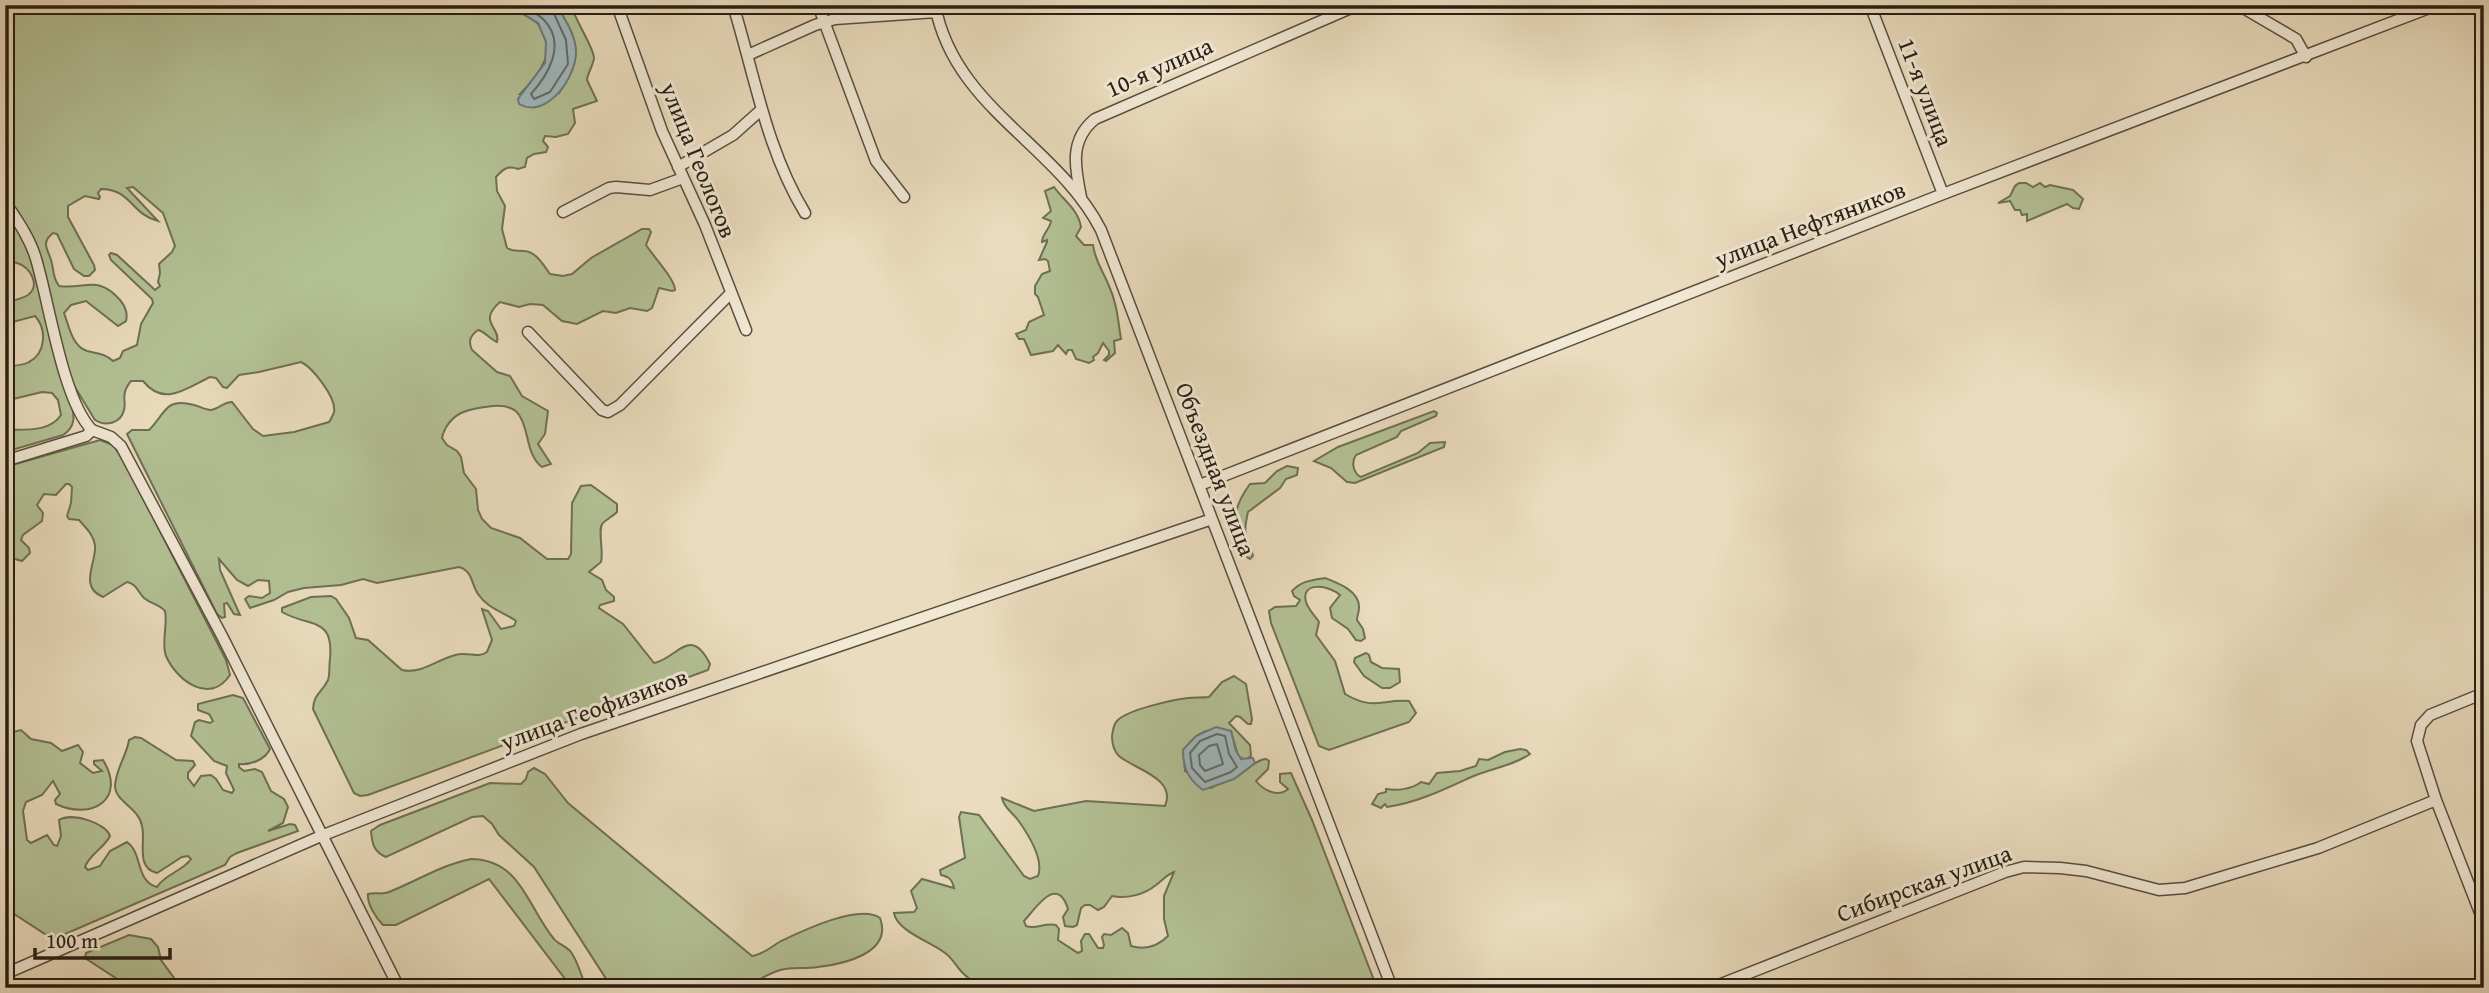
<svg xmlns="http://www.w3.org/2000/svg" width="2489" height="993" viewBox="0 0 2489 993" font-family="'Gentium Book Plus',serif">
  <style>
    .green { fill: #b3c195; stroke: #6e7054; stroke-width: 2; fill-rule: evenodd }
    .water { fill: #9fb8be; stroke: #6f7a7a; stroke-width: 2 }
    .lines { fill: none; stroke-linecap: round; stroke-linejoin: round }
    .shore { stroke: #646b68; stroke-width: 2 }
    .minor-casing { stroke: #584e3e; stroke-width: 13 }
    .minor { stroke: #f1e8d5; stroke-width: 10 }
    .labels { text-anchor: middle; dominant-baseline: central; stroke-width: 6; stroke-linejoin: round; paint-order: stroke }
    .street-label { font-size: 24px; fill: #281e13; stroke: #f1e8d5 }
  </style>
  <rect width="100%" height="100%" fill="#eadcbe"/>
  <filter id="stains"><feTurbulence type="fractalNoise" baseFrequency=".00286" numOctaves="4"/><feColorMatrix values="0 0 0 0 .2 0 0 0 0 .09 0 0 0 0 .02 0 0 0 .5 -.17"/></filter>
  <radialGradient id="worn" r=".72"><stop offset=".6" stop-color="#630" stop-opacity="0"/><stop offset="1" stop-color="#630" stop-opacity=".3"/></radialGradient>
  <!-- green -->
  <path class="green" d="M 5,5 L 508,5 C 517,12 528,15 537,23 C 563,45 538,76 520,94 L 559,93 C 584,56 579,41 556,5 L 571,5 C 575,20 594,48 594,58 C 593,66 588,72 587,80 L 597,101 L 573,109 L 575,123 L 568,134 L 556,137 L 545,136 L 543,141 L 548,147 L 546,152 L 534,154 L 527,158 L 525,167 L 518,169 C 508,165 503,169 496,177 L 497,191 L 505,206 L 502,229 L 507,248 C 514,252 517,250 524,251 C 536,251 544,266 550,274 L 563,276 L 572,274 L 591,258 L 642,229 L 649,229 L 651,232 L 646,245 C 653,256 675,279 675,290 L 672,291 L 659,288 L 652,308 L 647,311 L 630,308 L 616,313 L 603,311 L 577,324 L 562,321 L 543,305 L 530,304 L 519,307 L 500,302 C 477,322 501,327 497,342 C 489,339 486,332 478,330 C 470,336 468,341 472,350 L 497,372 L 510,376 L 522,396 L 548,411 L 545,434 L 538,444 L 551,464 L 542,467 C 518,449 537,402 493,406 C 483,407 470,409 461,413 C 451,418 444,428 442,438 L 447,445 L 457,451 L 461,457 L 464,473 L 476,489 L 478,510 L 482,519 L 491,528 L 520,538 L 547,559 L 568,559 L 571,554 L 572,503 L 581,486 L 591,485 L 617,504 L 617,512 C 613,516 607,519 603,523 C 597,528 604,551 601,562 L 589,572 L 602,580 L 606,590 L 614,597 L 614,601 L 600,605 L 599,608 L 623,624 L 654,663 C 677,659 690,624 710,664 L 708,670 L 368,795 L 360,796 L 354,793 L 313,709 C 314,693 322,693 328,680 C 330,675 329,665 330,659 C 334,616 310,628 282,612 L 282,608 L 311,597 L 331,596 L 336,599 L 349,618 L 356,638 L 368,640 L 402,670 C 424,675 440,656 461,654 C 472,653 478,658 487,652 L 492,640 L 482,609 L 488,611 L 501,629 L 514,626 L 516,621 C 504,612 488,609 478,594 C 471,584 473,571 459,567 L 377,583 L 363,579 L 341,585 L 304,588 L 288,592 L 274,600 L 250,608 L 245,599 L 249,596 L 262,598 L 270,593 L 269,581 L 258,580 L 248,586 L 237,580 L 219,559 L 220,570 L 240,615 L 234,614 L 227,603 L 224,604 L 225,617 L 222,618 L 217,614 L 127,434 L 132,430 L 149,430 C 166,413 165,397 194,405 C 199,406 205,410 211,410 C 219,409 223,402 232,402 L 253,429 L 263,436 L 294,432 L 329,422 C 330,421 334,413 334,412 C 337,398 312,367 301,362 L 259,372 L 239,375 L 227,388 L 223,387 L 216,378 L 210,377 C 185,389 164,407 143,381 L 131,381 C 129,383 125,390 125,392 C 123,398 126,404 124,410 C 121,423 106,427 95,420 L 70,379 C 63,399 86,420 63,435 L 5,452 L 5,430 C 24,429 49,433 61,415 L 58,400 L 52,393 L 42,392 L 5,401 L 5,366 C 13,366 22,366 29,362 C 46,353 47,329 35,316 L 5,324 L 5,303 C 12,301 21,299 28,295 C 41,285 30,267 17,263 C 15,262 7,262 5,262 ZM 133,187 L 163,213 L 175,246 L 172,252 L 159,264 L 160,273 L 158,282 L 160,286 L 155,290 L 117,255 L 111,253 L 109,255 L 111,260 L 152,299 L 153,303 L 141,324 L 137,345 L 123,351 L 120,358 L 113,361 C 104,353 99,354 87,351 C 72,346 69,326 64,313 L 71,305 L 86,301 L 118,326 L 126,321 C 128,313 126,307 120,300 C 97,274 86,290 59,286 C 53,278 54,273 52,264 C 50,251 39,244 53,233 L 57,234 L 74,269 L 84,276 L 89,276 L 95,270 L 94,265 L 68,217 L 68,206 L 85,196 L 99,199 L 100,197 L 98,193 L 101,189 C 131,189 132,215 158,221 L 127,188 Z
    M 2019,183 L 2026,183 L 2033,187 L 2040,183 L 2045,187 L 2050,185 L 2073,190 L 2083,199 L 2079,209 L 2073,208 L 2067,204 L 2027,221 L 2027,214 L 2022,215 L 2020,210 L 2015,210 L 2010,201 L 1998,203 L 2010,196 L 2015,186 Z
    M 1054,187 C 1063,200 1078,209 1081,227 L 1076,236 L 1084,245 L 1093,245 C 1095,261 1103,271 1109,286 C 1117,303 1118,321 1121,339 L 1114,341 L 1115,353 L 1106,361 L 1104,360 L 1109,355 L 1109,351 L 1103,343 L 1098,353 L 1093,357 L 1094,360 L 1089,363 L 1076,359 L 1072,350 L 1068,350 L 1066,354 L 1058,345 L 1053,351 L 1031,355 L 1024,339 L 1019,339 L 1016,334 L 1026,330 L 1029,322 L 1044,315 L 1038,297 L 1035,294 L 1035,286 L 1042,274 L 1050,271 L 1048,261 L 1045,259 L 1039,260 L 1047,242 L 1047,240 L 1042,242 C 1042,234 1050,229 1051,221 L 1043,218 L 1051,211 L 1045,191 Z
    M 1434,411 L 1437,413 L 1436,416 L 1401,431 L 1397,437 L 1356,455 C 1351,462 1353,473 1361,477 L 1418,453 L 1430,443 L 1445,442 L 1444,447 L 1355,483 L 1347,482 L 1331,468 L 1314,461 L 1338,447 Z
    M 100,440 L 113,445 L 124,461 L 226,660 L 230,675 C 210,705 177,681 166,656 C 161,642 168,625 165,611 C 159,604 151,604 144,598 C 137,591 137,584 127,582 L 103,597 C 78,587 97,562 95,545 C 93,534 86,528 79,520 L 69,519 L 67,516 L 71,503 L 72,487 L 69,484 L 66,484 L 56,495 L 44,494 L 37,505 L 43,513 L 42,521 L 23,535 L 21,540 L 29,548 L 30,553 L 22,561 L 5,556 L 5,467 Z
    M 1287,466 L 1298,468 L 1297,475 L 1286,479 L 1280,488 L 1248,512 C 1242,539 1247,533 1253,556 L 1250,559 L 1247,557 C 1232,526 1230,511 1250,484 L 1265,483 L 1277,471 Z
    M 1325,578 C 1338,583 1360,591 1359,608 C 1359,612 1357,616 1357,620 L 1363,629 L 1365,638 L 1361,641 L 1356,640 L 1348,629 L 1332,618 L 1330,608 L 1340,595 C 1331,586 1300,580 1306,602 C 1308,609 1315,616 1319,622 L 1316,635 L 1335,661 L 1345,694 C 1374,711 1381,699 1409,701 L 1416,713 L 1409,722 L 1329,750 L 1319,746 L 1271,623 L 1269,611 L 1275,607 L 1296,606 L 1300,600 L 1294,596 L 1292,591 C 1301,581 1312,580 1325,578 Z
    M 1366,653 L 1369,655 L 1371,662 L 1382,668 L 1399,669 L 1400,682 L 1390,688 L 1382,688 L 1364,676 L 1354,662 L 1355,658 Z
    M 1234,676 L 1246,684 L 1252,719 L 1251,724 L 1248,724 L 1240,717 L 1236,716 L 1229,723 L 1250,745 L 1251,756 L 1245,760 L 1238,756 L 1231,731 C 1204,728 1201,730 1183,750 L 1185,771 L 1211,788 C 1220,782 1229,782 1238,776 C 1246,771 1257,759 1266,759 L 1269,761 L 1268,769 L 1256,781 C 1263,790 1278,798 1288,789 L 1280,782 L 1280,774 L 1291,773 L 1312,820 L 1377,988 L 981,988 C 973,982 966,977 960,970 C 955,964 951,957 945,953 C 931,942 897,931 894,913 L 914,912 L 917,908 L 911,891 L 922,879 L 954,888 C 952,879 949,877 941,875 L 940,870 L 965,858 L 959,817 L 961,812 L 979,815 L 1024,876 L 1030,879 L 1038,876 C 1044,860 1028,834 1018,820 C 1012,812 1004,808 1002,798 L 1034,811 L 1086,801 L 1165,806 C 1177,778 1134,769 1119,756 C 1114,751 1112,744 1112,736 C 1113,731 1113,725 1117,721 C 1126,710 1172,700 1188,698 C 1195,697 1202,698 1209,697 L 1222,682 ZM 1174,872 L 1164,896 L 1164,919 L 1168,936 C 1158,946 1145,950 1131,946 L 1128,933 L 1122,928 L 1111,935 L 1104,934 L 1102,937 L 1104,945 L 1103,948 L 1098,948 L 1089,934 L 1085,934 L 1081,941 L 1082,951 L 1078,953 L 1058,940 L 1059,929 L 1056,925 C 1045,922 1036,930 1026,926 L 1024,921 C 1036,908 1057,874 1068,909 L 1063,917 L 1065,926 L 1073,927 L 1077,925 L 1081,908 L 1085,905 L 1090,905 L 1098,910 L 1104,907 L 1112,896 C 1126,899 1144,895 1156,885 C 1163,880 1166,875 1174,872 Z
    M 233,695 L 243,698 L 270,749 C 265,760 250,765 239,764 L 239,767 L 244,771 L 255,769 L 262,772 L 271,791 L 284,799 L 288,807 L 283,823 L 268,831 L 290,824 L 295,825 L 298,831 L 237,853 L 230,857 L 225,865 L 56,938 L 48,936 L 5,908 L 5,719 L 13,724 L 8,730 L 9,733 L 21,730 L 31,739 L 51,743 L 62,751 L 78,745 L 83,752 L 80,763 L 93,773 L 102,771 L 94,764 L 94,761 L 103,760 C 127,799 92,821 56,804 L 55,800 L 60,794 L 53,781 L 42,795 L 26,802 L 23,811 L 27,840 L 31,843 L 47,835 L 54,845 L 57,846 L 61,836 L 59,820 C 72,812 106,823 110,836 C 104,848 89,855 85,867 L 88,870 L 100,866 L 110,851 L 127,842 C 143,853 135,881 157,887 C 165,874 183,871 191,859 L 188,856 L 182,857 L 157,873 C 135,868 146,842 142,826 C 139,808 116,802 115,787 C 115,770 127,755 129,740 L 135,737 L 141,738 L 176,760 L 193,761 L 195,765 L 188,773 L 188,778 L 194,786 L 201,776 L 211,775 L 216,779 L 223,790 L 232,793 L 234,790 L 226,773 L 227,766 L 214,761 L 191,736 L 195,722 L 199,720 L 210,723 L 213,721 L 209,714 L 198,710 L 198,704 Z
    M 1520,749 L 1526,750 L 1530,754 C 1511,767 1490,768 1469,778 C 1443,790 1416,803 1387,807 L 1385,804 L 1381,808 L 1372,804 L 1378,794 L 1386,792 L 1386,789 C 1398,791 1412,789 1421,782 L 1429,784 L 1437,773 L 1460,771 L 1476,766 L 1479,759 L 1488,760 L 1505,752 Z
    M 534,768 L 545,774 L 568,803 L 752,956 C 763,955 772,946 781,941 C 802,931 860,903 880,918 C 893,953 844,964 818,967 C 805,969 792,967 780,970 C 767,974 756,981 746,988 L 612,988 L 534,867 L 499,835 L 492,824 L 483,816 L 472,817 L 386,857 C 374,852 372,844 371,831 L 380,825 L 490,783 L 521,784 L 526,779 L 528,772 Z
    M 471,859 C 522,860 527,907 554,939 C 558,944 566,946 571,952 C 578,962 582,977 586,988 L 572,988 L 489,879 L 396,925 L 383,925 C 376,918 367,904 368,894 C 375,892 382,895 389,892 C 417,881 441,865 471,859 Z
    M 129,935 L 151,939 L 158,947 L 161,960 L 174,978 L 177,988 L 131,988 L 85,958 L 86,953 Z"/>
  <!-- water -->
  <path class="water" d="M 508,5 L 556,5 C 565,19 575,34 576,51 C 577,76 547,120 519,104 L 518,99 L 545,63 L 546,42 L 538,23 Z
    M 1216,727 L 1231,731 L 1236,751 L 1241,759 L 1253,758 L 1255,763 L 1234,779 L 1203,790 C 1188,779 1183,768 1183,750 L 1196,736 Z"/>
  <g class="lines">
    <!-- shore -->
    <path class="shore" d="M 521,5 C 529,10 537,13 544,20 C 567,44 548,75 531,94 L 534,99 L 550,92 L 568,64 L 566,40 L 550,5
      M 1217,734 L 1225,736 L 1229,754 L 1237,767 L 1231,772 L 1205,782 L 1192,768 L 1190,753 L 1200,741 Z
      M 1217,744 L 1223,764 L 1205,771 L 1200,765 L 1199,755 L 1209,746 Z"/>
    <!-- minor casing -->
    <g class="minor-casing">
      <path id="minor" d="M 617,5 L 662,131 L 705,225 L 746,330
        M 733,5 C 755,76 766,149 805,213
        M 818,5 L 876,161 L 904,197
        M 935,5 C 954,108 1057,144 1101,230 L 1392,988
        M 1870,5 L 1943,194
        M 2238,5 L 2296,39 L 2306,57
        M 2478,5 L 2484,20
        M 748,55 L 815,25 L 835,19 L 936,12
        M 678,167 L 733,135 L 762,109
        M 1081,197 C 1075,168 1069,140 1095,119 L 1358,5
        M 5,202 C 17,220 30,238 36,259 C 49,302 63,401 92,430
        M 563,212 L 609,188 L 616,187 L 650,190 L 683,178
        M 528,332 L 602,410 L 608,412 L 620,405 L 730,294
        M 5,461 L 86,436 L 92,430 L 111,437 L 121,446 L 222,636 L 399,988
        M 1200,485 L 1943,194 L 2437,5
        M 2484,693 L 2430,715 L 2421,725 L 2417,741 L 2436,800 L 2484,923
        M 5,974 L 321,836 L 581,734 L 1212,519
        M 1711,988 L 2005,872 L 2024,867 L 2060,868 L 2086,871 L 2159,890 L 2185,888 L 2318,848 L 2436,800"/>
    </g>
    <!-- minor -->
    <use href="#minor" class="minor"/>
  </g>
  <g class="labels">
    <!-- street labels -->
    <g class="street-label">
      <text transform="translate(1159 67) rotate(-24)">10-я улица</text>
      <text transform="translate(1926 92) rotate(69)">11-я улица</text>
      <text transform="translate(699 160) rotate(68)">улица Геологов</text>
      <text transform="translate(1810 224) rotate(-21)">улица Нефтяников</text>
      <text transform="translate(1216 469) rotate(69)">Объездная улица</text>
      <text transform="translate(594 709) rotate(-20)">улица Геофизиков</text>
      <text transform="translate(1924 883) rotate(-20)">Сибирская улица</text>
    </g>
  </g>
  <!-- margin -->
  <rect width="2489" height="993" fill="none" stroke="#eadcbe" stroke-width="28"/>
  <rect x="7" y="7" width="2475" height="979" fill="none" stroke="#281e13" stroke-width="3.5"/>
  <rect x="14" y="14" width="2461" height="965" fill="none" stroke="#281e13" stroke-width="2"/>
  <!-- scale -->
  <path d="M35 948v10h135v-10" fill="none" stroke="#281e13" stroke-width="3.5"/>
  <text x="46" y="948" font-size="21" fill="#281e13" stroke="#f1e8d5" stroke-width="5" paint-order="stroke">100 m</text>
  <rect width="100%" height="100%" filter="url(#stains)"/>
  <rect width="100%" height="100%" fill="url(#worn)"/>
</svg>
